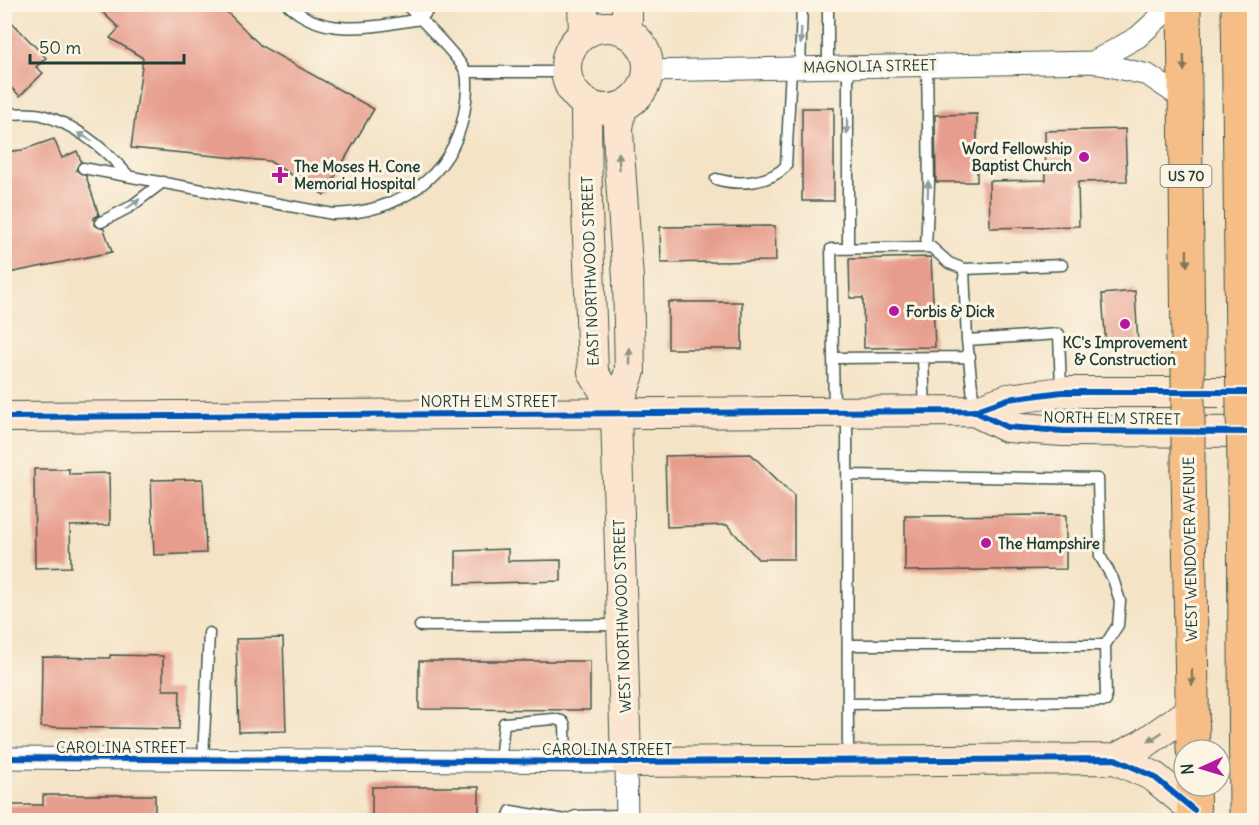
<svg xmlns="http://www.w3.org/2000/svg" width="1259" height="825" viewBox="0 0 1259 825" font-family="Delius,sans-serif">
  <style>
    .building { fill: #e79d8d }
    .lines { fill: none; stroke-linecap: round; stroke-linejoin: round }
    .lane-casing { stroke: #3f564a; stroke-width: 13 }
    .street-casing { stroke: #3f564a; stroke-width: 23 }
    .secondary-casing { stroke: #3f564a; stroke-width: 32 }
    .highway-casing { stroke: #3f564a; stroke-width: 35 }
    .lane { stroke: #fff; stroke-width: 10 }
    .street { stroke: #fff; stroke-width: 21 }
    .secondary { stroke: #fbe5cf; stroke-width: 30 }
    .highway { stroke: #f6be87; stroke-width: 33 }
    .highway-bridge-casing { stroke: #3f564a; stroke-width: 35; stroke-linecap: butt }
    .highway-bridge { stroke: #f6be87; stroke-width: 33 }
    .cycleway-casing { stroke: #fcf5e5; stroke-width: 10 }
    .cycleway { stroke: #0057b8; stroke-width: 6 }
    .oneway { fill: #8f9e9a }
    .oneway2 { fill: #807759 }
    .oneway3 { fill: #8d9182 }
    .poi-dot { fill: #b5179e; stroke: #fcf5e5; stroke-width: 2 }
    .labels { text-anchor: middle; dominant-baseline: central; stroke-width: 6; stroke-linejoin: round; paint-order: stroke }
    .shield { fill: #fcf5e5; stroke: #617469; stroke-width: 1.5 }
    .shield-label { font-size: 14px; font-weight: bold; fill: #1f3d34 }
    .street-label { font-size: 15px; fill: #1f3d34; stroke: #fcf5e5 }
    .poi-label { font-size: 15px; font-weight: bold; fill: #1f3d34; stroke: #fcf5e5; text-anchor: start }
  </style>
  <rect width="100%" height="100%" fill="#fcf5e5"/>
  <filter id="ink" filterUnits="userSpaceOnUse"><feTurbulence type="fractalNoise" baseFrequency=".0167" numOctaves="2"/><feDisplacementMap in="SourceGraphic" scale="12" xChannelSelector="R" yChannelSelector="G"/><feConvolveMatrix kernelMatrix="1 2 1 2 8 2 1 2 1" color-interpolation-filters="sRGB"/></filter>
  <filter id="wash" filterUnits="userSpaceOnUse"><feTurbulence type="fractalNoise" baseFrequency=".008" numOctaves="4" result="noise"/><feDisplacementMap in="SourceGraphic" scale="24" xChannelSelector="R" yChannelSelector="G"/><feGaussianBlur stdDeviation="1.35" result="paint"/><feColorMatrix in="noise" values="0 0 0 0 0 0 0 0 0 0 0 0 0 0 0 0 0 1.4 0 .05"/><feComposite in="paint" operator="in"/></filter>
  <g filter="url(#wash)">
    <rect width="100%" height="100%" fill="#f4e3c6"/>
    <g id="blocks">
      <!-- building -->
      <path class="building" d="M 94,4 L 219,4 L 261,46 L 374,109 L 324,195 L 269,161 L 131,148 L 143,58 L 110,38 L 119,28 Z
        M 4,14 L 46,58 L 36,67 L 43,73 L 20,96 L 4,81 Z
        M 802,108 L 834,108 L 834,201 L 802,201 Z
        M 977,114 L 977,182 L 936,182 L 935,115 Z
        M 1125,129 L 1127,181 L 1078,182 L 1079,226 L 990,228 L 989,181 L 1046,180 L 1045,131 Z
        M 54,139 L 62,158 L 77,151 L 81,161 L 76,170 L 86,176 L 99,215 L 94,218 L 94,225 L 104,229 L 112,252 L 4,274 L 4,152 L 22,150 Z
        M 775,226 L 776,261 L 661,263 L 660,227 Z
        M 931,257 L 935,347 L 864,348 L 863,298 L 850,298 L 849,259 Z
        M 1135,291 L 1138,345 L 1106,347 L 1102,294 Z
        M 668,302 L 742,302 L 742,349 L 668,349 Z
        M 751,454 L 794,496 L 794,559 L 758,559 L 727,525 L 667,527 L 665,456 Z
        M 34,469 L 69,469 L 69,474 L 109,473 L 110,525 L 70,526 L 71,567 L 35,568 Z
        M 203,479 L 206,553 L 154,555 L 151,480 Z
        M 1066,515 L 1066,569 L 905,571 L 905,516 Z
        M 508,549 L 508,561 L 561,560 L 561,581 L 456,584 L 456,551 Z
        M 283,638 L 286,731 L 239,732 L 236,639 Z
        M 110,655 L 163,656 L 163,690 L 180,690 L 179,729 L 41,727 L 42,657 L 110,658 Z
        M 419,661 L 590,661 L 590,710 L 419,709 Z
        M 372,787 L 479,787 L 479,820 L 372,820 Z
        M 43,795 L 155,795 L 155,820 L 4,820 L 4,805 L 43,805 Z"/>
    </g>
  </g>
  <g filter="url(#ink)">
    <use href="#blocks" fill-opacity="0" stroke="#3f564a" stroke-width="1.5"/>
    <g class="lines">
      <!-- lane casing -->
      <g class="lane-casing">
        <path id="lane" d="M 287,4 C 325,40 375,26 421,19 L 433,4
          M 828,4 L 828,67
          M 848,67 L 848,249
          M 800,68 L 802,4
          M 466,72 L 566,72
          M 4,114 C 16,114 30,112 42,115 C 77,125 105,149 128,175
          M 83,168 L 333,214 C 397,213 451,178 464,114 C 466,102 469,85 466,73 C 462,60 417,15 405,4
          M 716,179 C 739,186 770,183 786,166 L 791,68
          M 101,222 L 130,207 L 163,182
          M 926,247 L 929,184 L 927,65
          M 964,269 L 1062,265
          M 967,340 L 1059,334 L 1061,389
          M 833,358 L 970,357
          M 923,358 L 925,411
          M 834,410 L 831,249 L 931,247 L 949,263 L 964,269 L 967,340 L 974,407
          M 847,412 L 848,760
          M 847,475 L 1098,479 L 1100,556 L 1113,579 L 1120,601 L 1118,625 L 1105,645
          M 420,626 L 622,625
          M 848,645 L 1105,645 L 1106,701 L 848,704
          M 203,759 L 209,633
          M 500,761 L 504,723 L 554,719 L 562,721 L 565,725 L 566,762
          M 507,820 L 511,811 L 565,820 L 576,816 L 627,815"/>
      </g>
      <!-- street casing -->
      <g class="street-casing">
        <path id="street" d="M 1093,62 L 1138,37 L 1174,4
          M 648,71 L 1093,62 L 1148,75 L 1185,100
          M 4,758 L 626,762 L 627,820"/>
      </g>
      <!-- secondary casing -->
      <g class="secondary-casing">
        <path id="secondary" d="M 583,4 L 584,34
          M 627,4 L 627,33
          M566 68a41 41 0 1 1 82 0a41 41 0 1 1-82 0Z
          M 586,104 L 587,210 L 593,372 L 616,412
          M 622,106 L 618,128 L 619,151 L 628,279 L 630,371 L 616,412 L 626,762 L 1115,759 L 1153,776 L 1194,810
          M 974,411 L 1007,427 L 1063,431 L 1254,432
          M 4,417 L 974,411 L 1008,399 L 1062,392 L 1254,392
          M 1115,759 L 1142,745 L 1192,710"/>
      </g>
      <!-- highway casing -->
      <g class="highway-casing">
        <path id="highway" d="M 1184,4 L 1188,347
          M 1238,4 L 1242,345
          M 1244,470 L 1246,820
          M 1188,471 L 1193,750
          M 1193,786 L 1194,820"/>
      </g>
      <!-- lane -->
      <use href="#lane" class="lane"/>
      <!-- street -->
      <use href="#street" class="street"/>
      <!-- secondary -->
      <use href="#secondary" class="secondary"/>
      <!-- highway -->
      <use href="#highway" class="highway"/>
      <!-- highway-bridge casing -->
      <g class="highway-bridge-casing">
        <path id="highway-bridge" d="M 1242,345 L 1244,470
          M 1188,347 L 1188,471"/>
      </g>
      <!-- highway-bridge -->
      <use href="#highway-bridge" class="highway-bridge"/>
      <!-- cycleway casing -->
      <g class="cycleway-casing">
        <path id="cycleway" d="M 974,411 L 1007,427 L 1063,431 L 1254,432
          M 4,417 L 974,411 L 1008,399 L 1062,392 L 1254,392
          M 4,758 L 626,762 L 1115,759 L 1153,776 L 1194,810"/>
      </g>
      <!-- cycleway -->
      <use href="#cycleway" class="cycleway"/>
    </g>
    <!-- one-way arrows -->
    <defs><path id="oneway-solid" d="M-6-.8H1V-3.2L6.5 0L1 3.2V.8H-6Z" transform="scale(1.5)"/></defs>
    <g class="oneway">
      <use href="#oneway-solid" transform="translate(801 36) rotate(92)"/>
      <use href="#oneway-solid" transform="translate(847 126) rotate(90)"/>
      <use href="#oneway-solid" transform="translate(85 137) rotate(-150)"/>
      <use href="#oneway-solid" transform="translate(928 189) rotate(-88)"/>
      <use href="#oneway-solid" transform="translate(133 204) rotate(-37)"/>
    </g>
    <g class="oneway2">
      <use href="#oneway-solid" transform="translate(1184 63) rotate(89)"/>
      <use href="#oneway-solid" transform="translate(1187 258) rotate(89)"/>
      <use href="#oneway-solid" transform="translate(1192 677) rotate(89)"/>
    </g>
    <g class="oneway3">
      <use href="#oneway-solid" transform="translate(619 161) rotate(-94)"/>
      <use href="#oneway-solid" transform="translate(629 356) rotate(-91)"/>
      <use href="#oneway-solid" transform="translate(1155 737) rotate(146)"/>
    </g>
  </g>
  <!-- markers -->
  <g class="poi-dot">
    <circle cx="1084" cy="157" r="6"/>
    <path d="M277 166h6v6h6v6h-6v6h-6v-6h-6v-6h6z"/>
    <circle cx="894" cy="311" r="6"/>
    <circle cx="1125" cy="324" r="6"/>
    <circle cx="986" cy="543" r="6"/>
  </g>
  <g class="labels">
    <!-- shield labels -->
    <rect class="shield" x="1160.5" y="165" width="51" height="22" rx="4.5"/>
    <g class="shield-label">
      <text x="1186" y="176">US 70</text>
    </g>
    <!-- street labels -->
    <g class="street-label">
      <text transform="translate(870 66) rotate(-1)">MAGNOLIA STREET</text>
      <text transform="translate(590 271) rotate(-92)">EAST NORTHWOOD STREET</text>
      <text x="489" y="401">NORTH ELM STREET</text>
      <text transform="translate(1112 418) rotate(1)">NORTH ELM STREET</text>
      <text transform="translate(1190 549) rotate(-91)">WEST WENDOVER AVENUE</text>
      <text transform="translate(622 616) rotate(-92)">WEST NORTHWOOD STREET</text>
      <text x="121" y="747">CAROLINA STREET</text>
      <text x="607" y="749">CAROLINA STREET</text>
    </g>
    <!-- poi labels -->
    <g class="poi-label">
      <text x="1072" y="148" text-anchor="end">Word Fellowship<tspan x="1072" dy="17">Baptist Church</tspan></text>
      <text x="294" y="166">The Moses H. Cone<tspan x="294" dy="17">Memorial Hospital</tspan></text>
      <text x="906" y="311">Forbis &amp; Dick</text>
      <text x="1125" y="342" text-anchor="middle">KC's Improvement<tspan x="1125" dy="17">&amp; Construction</tspan></text>
      <text x="998" y="543">The Hampshire</text>
    </g>
  </g>
  <!-- margin -->
  <rect width="1259" height="825" fill="none" stroke="#fcf5e5" stroke-width="24"/>
  <!-- north arrow -->
  <g transform="translate(1202 768) rotate(266)"><circle r="28" fill="#fcf5e5" stroke="#a4ab9e" stroke-width="1.5"/>
  <path d="M0-4.5L10 22L0 15L-10 22Z" fill="#b5179e"/>
  <text y="-9" font-size="16" font-weight="bold" text-anchor="middle" fill="#1f3d34">N</text>
  </g>
  <!-- scale -->
  <path d="M30 54v9h154v-9" fill="none" stroke="#1f3d34" stroke-width="3"/>
  <text x="39" y="54" font-size="18" fill="#1f3d34" stroke="#fcf5e5" stroke-width="4.5" paint-order="stroke">50 m</text>
</svg>
